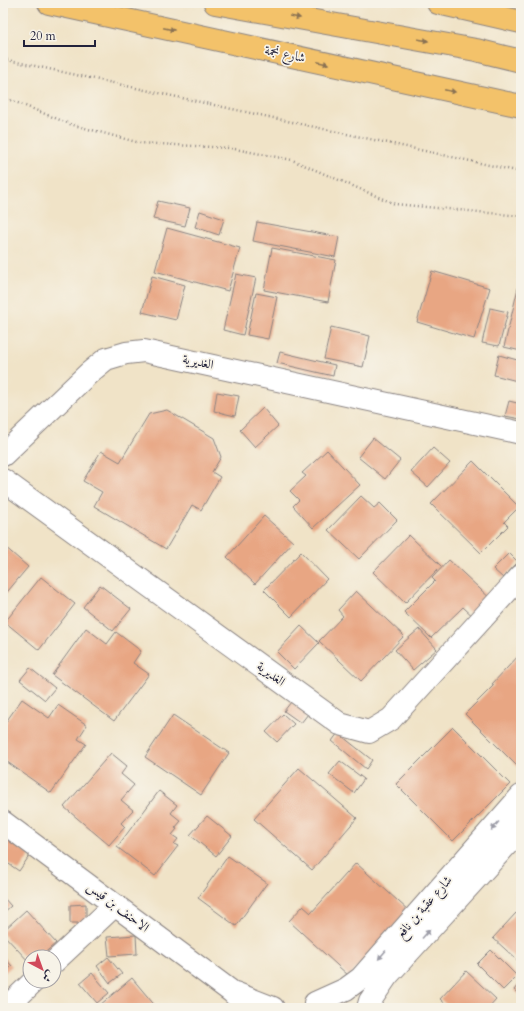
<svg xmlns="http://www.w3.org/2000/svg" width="524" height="1011" viewBox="0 0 524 1011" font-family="Cardo,Amiri,serif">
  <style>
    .building { fill: #e8a683 }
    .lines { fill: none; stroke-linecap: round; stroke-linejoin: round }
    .minor-casing { stroke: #898281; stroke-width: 24 }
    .tertiary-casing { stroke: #898281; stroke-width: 24 }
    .primary-casing { stroke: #898281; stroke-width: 24 }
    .path { stroke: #898281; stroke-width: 2.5; stroke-dasharray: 1 3; stroke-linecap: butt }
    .minor { stroke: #fff; stroke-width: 22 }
    .tertiary { stroke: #fff; stroke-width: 22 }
    .primary { stroke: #f3c26a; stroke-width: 22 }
    .oneway { fill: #8a7252 }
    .oneway2 { fill: #9c9ca7 }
    .labels { text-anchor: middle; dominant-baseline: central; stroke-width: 3.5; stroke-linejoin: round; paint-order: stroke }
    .street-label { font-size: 13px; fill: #22223b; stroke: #f7f3e8 }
  </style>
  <rect width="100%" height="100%" fill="#f7f3e8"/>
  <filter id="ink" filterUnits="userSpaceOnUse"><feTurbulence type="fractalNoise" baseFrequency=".025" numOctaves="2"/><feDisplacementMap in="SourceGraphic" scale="8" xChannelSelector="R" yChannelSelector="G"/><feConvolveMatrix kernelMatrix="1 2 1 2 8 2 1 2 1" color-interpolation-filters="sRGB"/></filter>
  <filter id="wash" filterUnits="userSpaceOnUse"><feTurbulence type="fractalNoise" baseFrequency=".012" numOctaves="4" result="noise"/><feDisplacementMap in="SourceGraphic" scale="16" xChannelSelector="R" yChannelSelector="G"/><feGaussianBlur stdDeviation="0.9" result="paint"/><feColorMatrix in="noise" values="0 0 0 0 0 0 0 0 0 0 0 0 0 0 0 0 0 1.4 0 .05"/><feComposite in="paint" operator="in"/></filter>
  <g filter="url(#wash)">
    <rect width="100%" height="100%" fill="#f0e3c7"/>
    <g id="blocks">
      <!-- building -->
      <path class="building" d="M 158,201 L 190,208 L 185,226 L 153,219 Z
        M 200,211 L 224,219 L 219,235 L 195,227 Z
        M 257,222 L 339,237 L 335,257 L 253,241 Z
        M 167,228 L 240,248 L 228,291 L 155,271 Z
        M 272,248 L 336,260 L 328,302 L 264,290 Z
        M 432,271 L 490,288 L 474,339 L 417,322 Z
        M 236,274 L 256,278 L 243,335 L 223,330 Z
        M 152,276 L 185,285 L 176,320 L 142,312 Z
        M 518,288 L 521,288 L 521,351 L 504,347 Z
        M 256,293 L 277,297 L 268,339 L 247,335 Z
        M 490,308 L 508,312 L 499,346 L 482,343 Z
        M 331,327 L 370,336 L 363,367 L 324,359 Z
        M 280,352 L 335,365 L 333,376 L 277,363 Z
        M 499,355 L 521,361 L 521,382 L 494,375 Z
        M 217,392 L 239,396 L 235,416 L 214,411 Z
        M 509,401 L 521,404 L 521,419 L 505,416 Z
        M 263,408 L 278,426 L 255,447 L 240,430 Z
        M 167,410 L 214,438 L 221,457 L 212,472 L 220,477 L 201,510 L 192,505 L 166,549 L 94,506 L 102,492 L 83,481 L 101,451 L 120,462 L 149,414 Z
        M 373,438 L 400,460 L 385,479 L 358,457 Z
        M 433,448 L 450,463 L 428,487 L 411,472 Z
        M 327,450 L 360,485 L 313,528 L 293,506 L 299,500 L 290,491 L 306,476 L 302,473 Z
        M 473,461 L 519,507 L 504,522 L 508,526 L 481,553 L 431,504 Z
        M 361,496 L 374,508 L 380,503 L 397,520 L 359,559 L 328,530 Z
        M 264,516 L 293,542 L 255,584 L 227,557 Z
        M 409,535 L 441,566 L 405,603 L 373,572 Z
        M 3,545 L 28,567 L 3,597 Z
        M 301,552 L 327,579 L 291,617 L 264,590 Z
        M 509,553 L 518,562 L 503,578 L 493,569 Z
        M 449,560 L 494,602 L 477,620 L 463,607 L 431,638 L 404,612 L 435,581 L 432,578 Z
        M 41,577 L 75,604 L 39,650 L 5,622 Z
        M 100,585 L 131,609 L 113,631 L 83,607 Z
        M 356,591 L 404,636 L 361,681 L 319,641 L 343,616 L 338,610 Z
        M 301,626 L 319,643 L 294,669 L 277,652 Z
        M 86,628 L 107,644 L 116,632 L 141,651 L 133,663 L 149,674 L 114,721 L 52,675 Z
        M 419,629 L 437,649 L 413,670 L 395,650 Z
        M 521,653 L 521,770 L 465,714 L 494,685 L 492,684 Z
        M 30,668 L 55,688 L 45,700 L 20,680 Z
        M 22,699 L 49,718 L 58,705 L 87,725 L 78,739 L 86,744 L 51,793 L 3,759 L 3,726 Z
        M 291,702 L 308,714 L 301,723 L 284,711 Z
        M 283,714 L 294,724 L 277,742 L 266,732 Z
        M 173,715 L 229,753 L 201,795 L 145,757 Z
        M 453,727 L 510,784 L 453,841 L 396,784 Z
        M 338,733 L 372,760 L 366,769 L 332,741 Z
        M 111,753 L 127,766 L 121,774 L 134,785 L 121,800 L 133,810 L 121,823 L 125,827 L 109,845 L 64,807 Z
        M 340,761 L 364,779 L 354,793 L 329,774 Z
        M 299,768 L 357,818 L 312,870 L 254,819 Z
        M 159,791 L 177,805 L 171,813 L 181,821 L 175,828 L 177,829 L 172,835 L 178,839 L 174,844 L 178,846 L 155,876 L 117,847 Z
        M 207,816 L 232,836 L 216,856 L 190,835 Z
        M 3,837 L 30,855 L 19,871 L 3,860 Z
        M 228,856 L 267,883 L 236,926 L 198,898 Z
        M 356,863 L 409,911 L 349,976 L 289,921 L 303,906 L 311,913 Z
        M 3,897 L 11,906 L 3,913 Z
        M 86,904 L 86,923 L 70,923 L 70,905 Z
        M 26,910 L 56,943 L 40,957 L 30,957 L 30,963 L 3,934 L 3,931 Z
        M 516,913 L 521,918 L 521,956 L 517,960 L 493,938 Z
        M 136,935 L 137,954 L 109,956 L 107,937 Z
        M 491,950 L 517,976 L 503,990 L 477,964 Z
        M 3,956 L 12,966 L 3,974 Z
        M 108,957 L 122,974 L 110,983 L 97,966 Z
        M 466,971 L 496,999 L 488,1008 L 450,1008 L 440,999 Z
        M 92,973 L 109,993 L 97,1003 L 80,983 Z
        M 132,978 L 157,1008 L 102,1008 L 100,1005 Z
        M 521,981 L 521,996 L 514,990 Z"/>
    </g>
  </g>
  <g filter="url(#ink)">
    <use href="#blocks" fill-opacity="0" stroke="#898281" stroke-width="1"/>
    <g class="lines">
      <!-- minor casing -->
      <g class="minor-casing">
        <path id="minor" d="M 3,455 L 89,373 L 106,359 L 126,353 L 144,351 L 521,433
          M 3,480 L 340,724 L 369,732 L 391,719 L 521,576
          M 3,822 L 232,992 L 248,1008
          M 54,962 L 115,905
          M 235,993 L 273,1008
          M 6,1008 L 34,981"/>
      </g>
      <!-- tertiary casing -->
      <g class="tertiary-casing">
        <path id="tertiary" d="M 315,1003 L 346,989 L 361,978 L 521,796
          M 368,1008 L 370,1001 L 387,976 L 521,829"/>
      </g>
      <!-- primary casing -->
      <g class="primary-casing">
        <path id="primary" d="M 49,3 L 521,106
          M 215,3 L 476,50 L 521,61
          M 438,3 L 521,22"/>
      </g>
      <!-- path -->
      <path class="path" d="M 3,59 L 521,172
        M 3,97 L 70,124 L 140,143 L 230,148 L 292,160 L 395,204 L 521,216"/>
      <!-- minor -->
      <use href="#minor" class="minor"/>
      <!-- tertiary -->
      <use href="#tertiary" class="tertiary"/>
      <!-- primary -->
      <use href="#primary" class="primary"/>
    </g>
    <!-- one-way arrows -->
    <defs><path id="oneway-solid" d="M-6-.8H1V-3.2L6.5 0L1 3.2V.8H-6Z"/></defs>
    <g class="oneway">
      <use href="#oneway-solid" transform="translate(295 17) rotate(10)"/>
      <use href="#oneway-solid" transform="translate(169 29) rotate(12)"/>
      <use href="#oneway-solid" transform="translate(423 40) rotate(10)"/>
      <use href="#oneway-solid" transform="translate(323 63) rotate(12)"/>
      <use href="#oneway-solid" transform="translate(450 91) rotate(12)"/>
    </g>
    <g class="oneway2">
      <use href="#oneway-solid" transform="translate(495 826) rotate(131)"/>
      <use href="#oneway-solid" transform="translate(426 934) rotate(-48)"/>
      <use href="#oneway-solid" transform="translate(382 955) rotate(131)"/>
    </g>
  </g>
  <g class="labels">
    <!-- street labels -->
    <g class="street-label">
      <text transform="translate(285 54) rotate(12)">شارع نجمة</text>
      <text transform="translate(198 362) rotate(12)">الغديرية</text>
      <text transform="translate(271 674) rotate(36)">الغديرية</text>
      <text transform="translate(118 907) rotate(37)">الاحنف بن قيس</text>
      <text transform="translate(424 907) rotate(-49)">شارع عقبة بن نافع</text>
    </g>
  </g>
  <!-- margin -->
  <rect width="524" height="1011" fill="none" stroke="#f7f3e8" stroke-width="16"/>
  <!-- north arrow -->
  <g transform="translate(42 969) rotate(139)"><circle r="19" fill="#f7f3e8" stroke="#a29fa3"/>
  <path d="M0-3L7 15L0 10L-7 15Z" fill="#d1495b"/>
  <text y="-6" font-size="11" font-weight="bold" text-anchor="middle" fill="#22223b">ش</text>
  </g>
  <!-- scale -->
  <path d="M24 40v6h71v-6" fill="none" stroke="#22223b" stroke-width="2"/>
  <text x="30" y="40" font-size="12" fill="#22223b" stroke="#f7f3e8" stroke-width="3" paint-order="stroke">20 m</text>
</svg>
